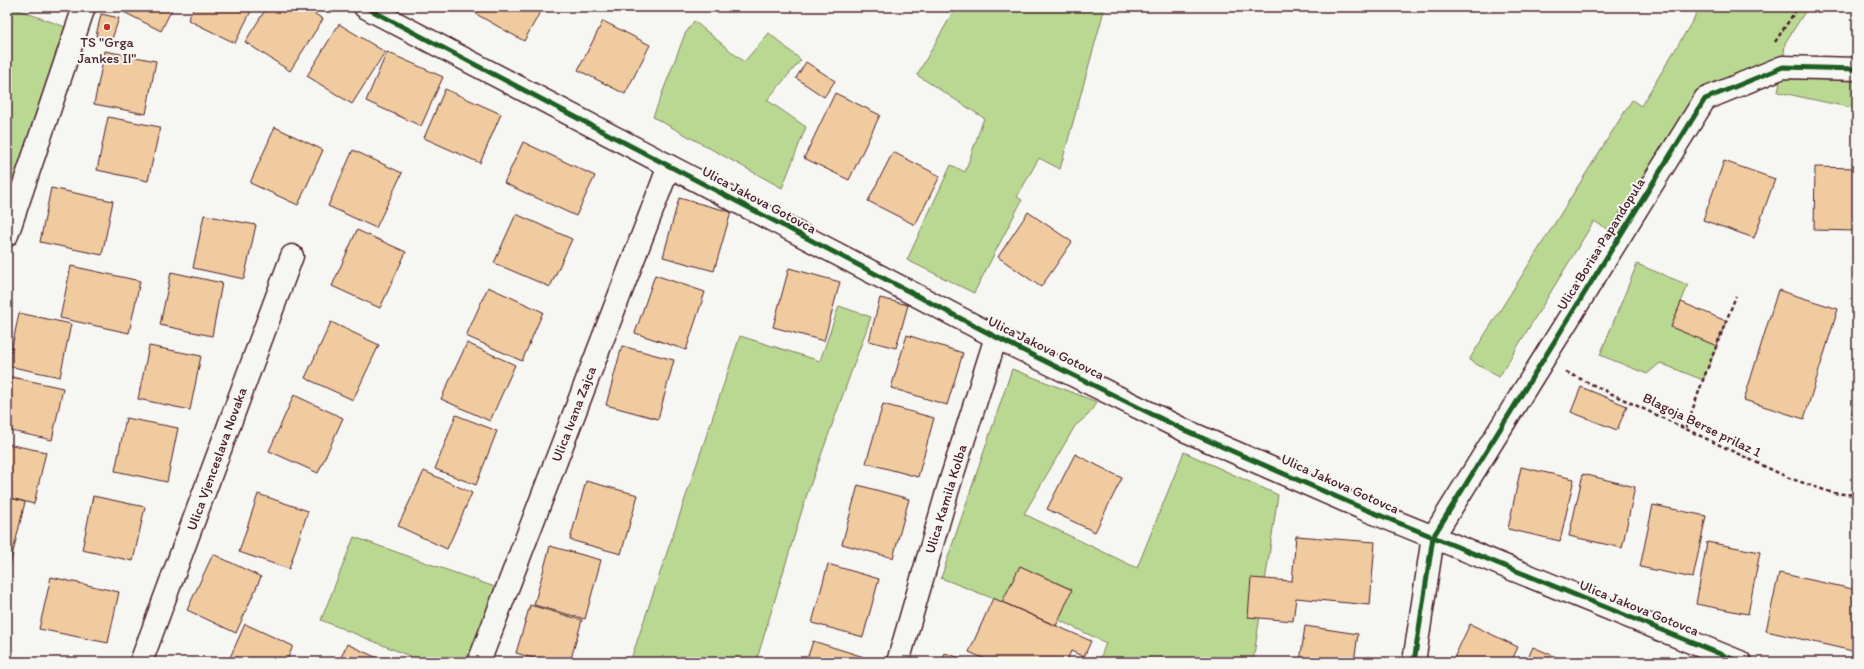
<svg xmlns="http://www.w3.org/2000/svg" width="1864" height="669" viewBox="0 0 1864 669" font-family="Itim,sans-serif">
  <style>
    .green { fill: #b9d992; stroke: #827c5e }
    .building { fill: #efcb9f; stroke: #4a1f2b }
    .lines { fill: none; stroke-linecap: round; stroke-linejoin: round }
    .minor-casing { stroke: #4a1f2b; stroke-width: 25 }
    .path { stroke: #4a1f2b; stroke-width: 2.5; stroke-dasharray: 4 3; stroke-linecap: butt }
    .minor { stroke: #f6f6f2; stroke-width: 22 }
    .cycleway-casing { stroke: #f6f6f2; stroke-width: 8 }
    .cycleway { stroke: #1b5e20; stroke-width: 5 }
    .poi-dot { fill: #c8321e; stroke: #f6f6f2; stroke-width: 1.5 }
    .labels { text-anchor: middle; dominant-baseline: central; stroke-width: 4; stroke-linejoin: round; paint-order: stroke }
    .poi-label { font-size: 14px; fill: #4a1f2b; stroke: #f6f6f2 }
    .street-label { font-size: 14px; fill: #4a1f2b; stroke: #f6f6f2 }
  </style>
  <rect width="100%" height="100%" fill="#f6f6f2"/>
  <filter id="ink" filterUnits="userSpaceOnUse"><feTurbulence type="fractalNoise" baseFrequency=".025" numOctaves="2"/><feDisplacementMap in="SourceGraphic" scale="8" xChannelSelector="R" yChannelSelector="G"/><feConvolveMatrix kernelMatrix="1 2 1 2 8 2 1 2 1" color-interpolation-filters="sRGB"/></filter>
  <g filter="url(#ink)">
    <!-- green -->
    <path class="green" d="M 956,7 L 1105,7 L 1060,169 L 1039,158 L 1017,197 L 1022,200 L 974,293 L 907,260 L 951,165 L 965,172 L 984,118 L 917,75 Z
      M 1701,7 L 1808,7 L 1785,43 L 1783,67 L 1705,99 L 1620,237 L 1594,221 L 1499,377 L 1469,360 L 1632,100 L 1641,106 Z
      M 13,8 L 71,29 L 7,233 L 7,25 Z
      M 694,21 L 744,62 L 769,33 L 801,60 L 767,100 L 806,127 L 782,188 L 653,117 L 685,34 Z
      M 1781,76 L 1857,77 L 1857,109 L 1778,92 Z
      M 1637,264 L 1688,285 L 1671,327 L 1717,346 L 1703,380 L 1660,363 L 1647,374 L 1600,355 Z
      M 839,306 L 871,317 L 806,497 L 756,662 L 630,662 L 740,336 L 820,361 Z
      M 1012,369 L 1097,402 L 1088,415 L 1075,426 L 1024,514 L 1137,568 L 1184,452 L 1278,495 L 1253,662 L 1099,662 L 1106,643 L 1059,620 L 1071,589 L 1020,566 L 1002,602 L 941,578 Z
      M 354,537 L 506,591 L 479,662 L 409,662 L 412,657 L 321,620 Z"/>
    <!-- building -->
    <path class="building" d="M 114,7 L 173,7 L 161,31 Z
      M 194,7 L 253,7 L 235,43 L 188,20 Z
      M 267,7 L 304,7 L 323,19 L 290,71 L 245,42 Z
      M 480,7 L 543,7 L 524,41 L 476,14 Z
      M 101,14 L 119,18 L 112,39 L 96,36 Z
      M 603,21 L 650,45 L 625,94 L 578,70 Z
      M 339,24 L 385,52 L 352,104 L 307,76 Z
      M 105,51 L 156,61 L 146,114 L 94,104 Z
      M 387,52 L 443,77 L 421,126 L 366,101 Z
      M 806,62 L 835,81 L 824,97 L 796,78 Z
      M 445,89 L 501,114 L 480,163 L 424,138 Z
      M 835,93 L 880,115 L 849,180 L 804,158 Z
      M 108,117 L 160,127 L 148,181 L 97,170 Z
      M 275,127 L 323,150 L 298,205 L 250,183 Z
      M 523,142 L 595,176 L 576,216 L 504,183 Z
      M 353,150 L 402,173 L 376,228 L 328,206 Z
      M 893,152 L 940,176 L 915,225 L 868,201 Z
      M 1724,161 L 1775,179 L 1754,238 L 1703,220 Z
      M 1815,167 L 1857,168 L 1857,231 L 1814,230 Z
      M 51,188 L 113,201 L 102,255 L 40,242 Z
      M 679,198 L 731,212 L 714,271 L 663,257 Z
      M 1028,212 L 1072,242 L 1041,287 L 998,257 Z
      M 516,214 L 572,239 L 550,287 L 494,263 Z
      M 204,215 L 256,225 L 244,279 L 193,268 Z
      M 357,230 L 406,252 L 380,308 L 332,286 Z
      M 71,266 L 140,281 L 129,333 L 60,318 Z
      M 789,268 L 840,282 L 824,341 L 773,327 Z
      M 171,272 L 222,283 L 212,336 L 160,325 Z
      M 655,275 L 705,292 L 686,350 L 635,333 Z
      M 488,287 L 543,312 L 522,361 L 466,336 Z
      M 1778,290 L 1838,309 L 1804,419 L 1744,400 Z
      M 880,298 L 908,305 L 896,348 L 869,341 Z
      M 1681,302 L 1726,321 L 1717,346 L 1671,327 Z
      M 19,313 L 71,324 L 60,377 L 8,366 Z
      M 331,322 L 379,345 L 353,400 L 305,378 Z
      M 907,335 L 963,353 L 947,405 L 891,388 Z
      M 467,343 L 515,365 L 490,421 L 441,399 Z
      M 149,346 L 201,356 L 190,410 L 138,399 Z
      M 622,346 L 674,360 L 658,419 L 606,405 Z
      M 7,376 L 63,388 L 52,440 L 7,430 Z
      M 1581,387 L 1627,406 L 1617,430 L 1571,412 Z
      M 294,395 L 343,418 L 318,473 L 269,451 Z
      M 1857,396 L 1857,421 L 1850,419 Z
      M 883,404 L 934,418 L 918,477 L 866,463 Z
      M 456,415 L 497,431 L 476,485 L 435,469 Z
      M 126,418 L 178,428 L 167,482 L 115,471 Z
      M 7,444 L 46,452 L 34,504 L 7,497 Z
      M 1075,454 L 1122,478 L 1095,532 L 1047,509 Z
      M 1521,467 L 1574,479 L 1560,541 L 1508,529 Z
      M 424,471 L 472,493 L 447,549 L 398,526 Z
      M 1583,474 L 1635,487 L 1622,548 L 1569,536 Z
      M 586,481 L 638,495 L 621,554 L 570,540 Z
      M 858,485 L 909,499 L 893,558 L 842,544 Z
      M 258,494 L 308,511 L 289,569 L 239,552 Z
      M 93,496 L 145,507 L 133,561 L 82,550 Z
      M 7,497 L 25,502 L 9,569 L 7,568 Z
      M 1653,505 L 1706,516 L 1693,578 L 1640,567 Z
      M 1296,536 L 1375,542 L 1370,605 L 1296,598 L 1293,621 L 1248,617 L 1251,578 L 1292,581 Z
      M 1707,542 L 1760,552 L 1748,614 L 1696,604 Z
      M 550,546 L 601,560 L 585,619 L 534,605 Z
      M 213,554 L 261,577 L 236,633 L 187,610 Z
      M 828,564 L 879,579 L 863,637 L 812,623 Z
      M 1020,566 L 1072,590 L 1056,626 L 1002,602 Z
      M 1779,573 L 1857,590 L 1857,652 L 1766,631 Z
      M 51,577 L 119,592 L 108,643 L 39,629 Z
      M 993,598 L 1091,641 L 1084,657 L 1071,651 L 1066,662 L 1038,661 L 1037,662 L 992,662 L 969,652 Z
      M 530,605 L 582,620 L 570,662 L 546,662 L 516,653 Z
      M 245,624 L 293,646 L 286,662 L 228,662 Z
      M 1470,624 L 1518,647 L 1511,662 L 1452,662 Z
      M 1305,626 L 1358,634 L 1354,662 L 1300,662 Z
      M 813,641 L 864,657 L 862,662 L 806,662 Z
      M 347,644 L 386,662 L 339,662 Z
      M 1533,647 L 1568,662 L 1526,662 Z
      M 945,653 L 973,662 L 942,662 Z"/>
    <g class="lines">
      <!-- minor casing -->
      <g class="minor-casing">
        <path id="minor" d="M 365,7 L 996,337 L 1184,430 L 1362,508 L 1740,662
          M 7,235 L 84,7
          M 141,662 L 292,256
          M 479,662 L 669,166
          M 898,662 L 948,489 L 996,337
          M 1414,662 L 1433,537 L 1705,99 L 1783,67 L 1857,69"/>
      </g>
      <!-- path -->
      <path class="path" d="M 1775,42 L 1798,7
        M 1566,372 L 1789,478 L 1833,493 L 1857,495
        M 1686,428 L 1703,380 L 1736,296"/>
      <!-- minor -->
      <use href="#minor" class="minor"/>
      <!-- cycleway casing -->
      <g class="cycleway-casing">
        <path id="cycleway" d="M 365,7 L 996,337 L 1184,430 L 1362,508 L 1740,662
          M 1414,662 L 1433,537 L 1705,99 L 1783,67 L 1857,69"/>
      </g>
      <!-- cycleway -->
      <use href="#cycleway" class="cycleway"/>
    </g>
  </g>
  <!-- markers -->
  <circle class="poi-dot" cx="107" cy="27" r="4"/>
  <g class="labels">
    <!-- poi labels -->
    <g class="poi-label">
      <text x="107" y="42">TS "Grga<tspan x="107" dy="16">Jankes II"</tspan></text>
    </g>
    <!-- street labels -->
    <g class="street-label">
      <text transform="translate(759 200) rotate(28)">Ulica Jakova Gotovca</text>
      <text transform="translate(1601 244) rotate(-58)">Ulica Borisa Papandopula</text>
      <text transform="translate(1046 348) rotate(26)">Ulica Jakova Gotovca</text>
      <text transform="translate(574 414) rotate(-69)">Ulica Ivana Zajca</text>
      <text transform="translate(1702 425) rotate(26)">Blagoja Berse prilaz 1</text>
      <text transform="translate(217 459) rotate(-70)">Ulica Vjenceslava Novaka</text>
      <text transform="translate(1340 484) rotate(24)">Ulica Jakova Gotovca</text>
      <text transform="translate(946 499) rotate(-73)">Ulica Kamila Kolba</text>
      <text transform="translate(1639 608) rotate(22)">Ulica Jakova Gotovca</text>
    </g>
  </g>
  <!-- margin -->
  <rect width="1864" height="669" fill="none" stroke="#f6f6f2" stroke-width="24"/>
  <rect x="12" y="12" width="1840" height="645" fill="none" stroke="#4a1f2b" stroke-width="1.5" filter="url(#ink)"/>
</svg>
